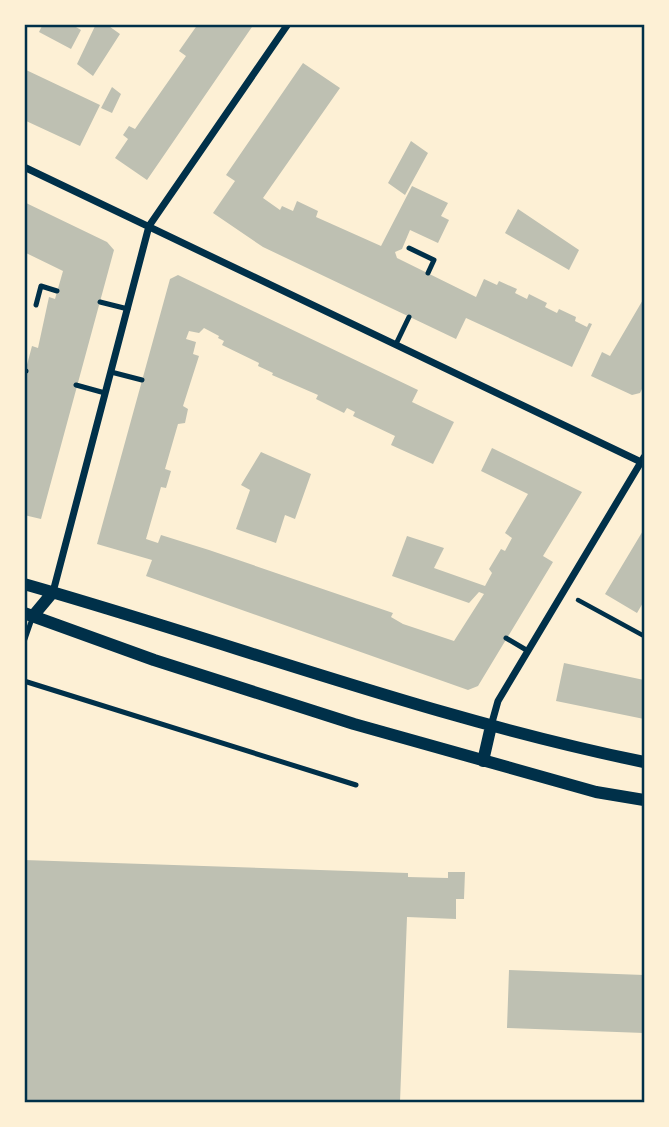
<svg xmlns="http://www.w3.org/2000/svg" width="669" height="1127" viewBox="0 0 669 1127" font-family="Montserrat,sans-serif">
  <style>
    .building { fill: #bec0b2 }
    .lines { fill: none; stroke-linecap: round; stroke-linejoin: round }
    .path { stroke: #003049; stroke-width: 4.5 }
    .service { stroke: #003049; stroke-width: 5 }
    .minor { stroke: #003049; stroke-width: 7 }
    .tertiary { stroke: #003049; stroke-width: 12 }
    .neatline { fill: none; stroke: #003049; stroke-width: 2.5 }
  </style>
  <rect width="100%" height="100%" fill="#fdf0d5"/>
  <!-- building -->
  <path class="building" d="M 43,24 L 71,24 L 81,30 L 71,49 L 39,32 Z
    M 96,24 L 106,24 L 120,34 L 93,76 L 77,64 Z
    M 198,24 L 254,24 L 147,180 L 115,158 L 128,139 L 123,135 L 129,126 L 135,129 L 186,56 L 179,51 Z
    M 303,63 L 340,88 L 263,198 L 280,210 L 282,206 L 293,211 L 297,201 L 318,211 L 316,217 L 381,246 L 412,186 L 448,203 L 441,216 L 449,220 L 438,243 L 410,230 L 402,249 L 395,252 L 397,258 L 476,297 L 484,279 L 497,285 L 499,281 L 517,289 L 515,293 L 527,299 L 529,294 L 547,303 L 545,307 L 557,313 L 559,309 L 576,317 L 575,321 L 587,327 L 589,323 L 592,324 L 572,367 L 466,318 L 456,339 L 263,247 L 213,213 L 235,181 L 226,175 Z
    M 24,69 L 100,105 L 80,146 L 24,120 Z
    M 112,87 L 121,94 L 112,113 L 101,108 Z
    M 411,141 L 428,153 L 405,195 L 388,183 Z
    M 24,202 L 107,242 L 114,250 L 41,519 L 24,515 L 24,376 L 32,346 L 38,348 L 49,297 L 55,299 L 63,271 L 24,252 Z
    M 518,209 L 579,250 L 569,270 L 505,233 Z
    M 178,275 L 418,390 L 412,402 L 454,422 L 433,464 L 391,445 L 395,436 L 353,416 L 355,412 L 347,408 L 344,413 L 316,399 L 318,395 L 272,375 L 273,373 L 258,366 L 259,363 L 222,345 L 224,341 L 218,338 L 219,336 L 204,328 L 199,333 L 189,331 L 186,339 L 196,342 L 193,354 L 199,356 L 183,406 L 188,409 L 185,423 L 178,424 L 165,469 L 171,471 L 166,488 L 161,487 L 146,539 L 158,543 L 161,535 L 209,550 L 393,613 L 391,617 L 403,624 L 454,641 L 484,594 L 479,592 L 469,603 L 392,576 L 407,536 L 444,548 L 434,568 L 485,586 L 492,573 L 489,569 L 501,549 L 505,551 L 512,538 L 505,533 L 528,494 L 481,471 L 492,448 L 582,492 L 543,556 L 553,562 L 478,686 L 468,690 L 146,576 L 152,560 L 97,544 L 170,279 Z
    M 644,298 L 644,385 L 640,393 L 632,395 L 591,376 L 602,352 L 610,356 Z
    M 261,452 L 311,474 L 295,519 L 285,515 L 276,543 L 236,529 L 250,490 L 241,485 Z
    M 644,529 L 644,601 L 637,613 L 605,594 Z
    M 564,663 L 644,680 L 644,719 L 556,701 Z
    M 24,860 L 408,873 L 408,877 L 448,878 L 448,872 L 465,872 L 464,899 L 456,899 L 456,919 L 407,917 L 400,1102 L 24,1102 Z
    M 509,970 L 644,975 L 644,1033 L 507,1028 Z"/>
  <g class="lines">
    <!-- path -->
    <path class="path" d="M 578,600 L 644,636"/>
    <!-- service -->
    <path class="service" d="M 409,248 L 434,260 L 428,273
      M 100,302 L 128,309
      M 36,305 L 41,286 L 57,291
      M 396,344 L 409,317
      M 24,371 L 26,371
      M 111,372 L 142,380
      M 76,385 L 105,393
      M 506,638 L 528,651
      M 24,642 L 33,616
      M 24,681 L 356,785"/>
    <!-- minor -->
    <path class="minor" d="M 24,167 L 641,462
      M 53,592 L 149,226 L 288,24
      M 491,726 L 498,701 L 644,457"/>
    <!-- tertiary -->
    <path class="tertiary" d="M 24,584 C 232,643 433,719 644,762
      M 24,613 L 154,660 L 354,724 L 596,792 L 644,800
      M 33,616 L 53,592
      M 483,761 L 491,726"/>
  </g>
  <!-- border -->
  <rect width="669" height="1127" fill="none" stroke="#fdf0d5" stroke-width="52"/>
  <rect x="26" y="26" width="617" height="1075" class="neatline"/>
</svg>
